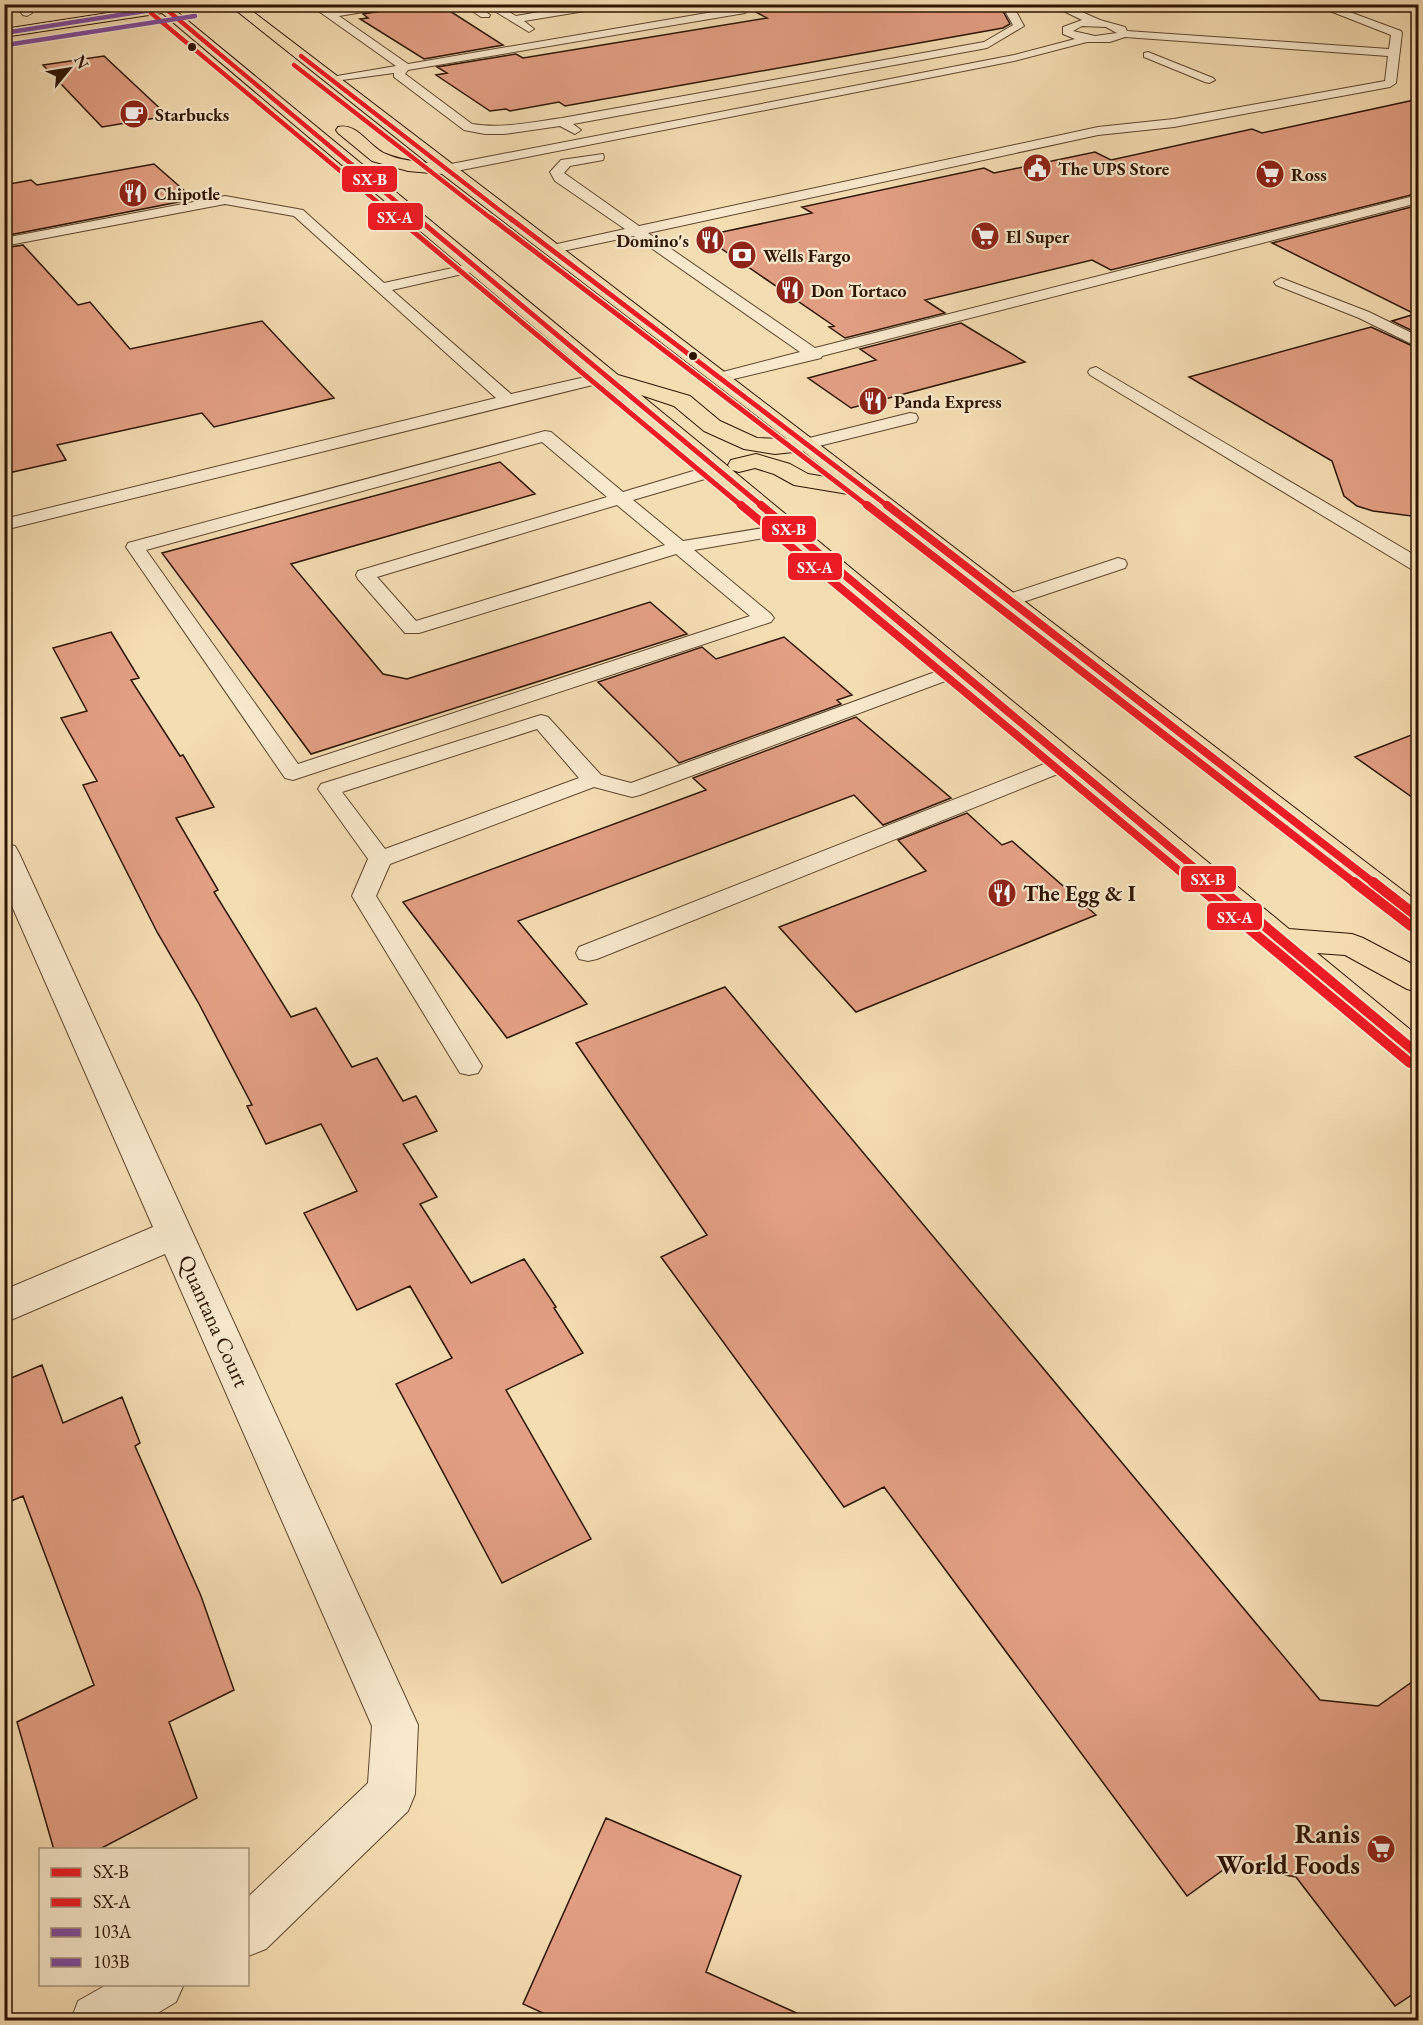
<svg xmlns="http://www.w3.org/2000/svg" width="1423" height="2025" viewBox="0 0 1423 2025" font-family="'EB Garamond',serif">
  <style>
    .building { fill: #e39f83; stroke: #2d1402; stroke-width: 1.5 }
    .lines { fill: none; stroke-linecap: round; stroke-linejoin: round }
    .service-casing { stroke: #5f462e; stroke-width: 2 }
    .minor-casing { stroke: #5f462e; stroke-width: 2 }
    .primary-casing { stroke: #2d1402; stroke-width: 2 }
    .service { fill: #f8e9cd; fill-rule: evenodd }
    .minor { fill: #f8e9cd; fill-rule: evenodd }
    .primary { fill: #f5ddb2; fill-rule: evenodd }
    .bus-1-far3-casing { stroke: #f8e9cd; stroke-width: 7 }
    .bus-1-far2-casing { stroke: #f8e9cd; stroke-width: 8 }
    .bus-1-far1-casing { stroke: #f8e9cd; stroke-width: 11 }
    .bus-1-casing { stroke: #f8e9cd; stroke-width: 14 }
    .bus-2-far3-casing { stroke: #f8e9cd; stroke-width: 7 }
    .bus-2-far2-casing { stroke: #f8e9cd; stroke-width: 8 }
    .bus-2-far1-casing { stroke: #f8e9cd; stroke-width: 11 }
    .bus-2-casing { stroke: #f8e9cd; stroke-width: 14 }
    .bus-3-casing { stroke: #f8e9cd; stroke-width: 7 }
    .bus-4-casing { stroke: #f8e9cd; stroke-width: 7 }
    .bus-1-far3 { stroke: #ed1c24; stroke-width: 4.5 }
    .bus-1-far2 { stroke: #ed1c24; stroke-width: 5 }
    .bus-1-far1 { stroke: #ed1c24; stroke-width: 8 }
    .bus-1 { stroke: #ed1c24; stroke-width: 10 }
    .bus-2-far3 { stroke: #ed1c24; stroke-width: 4.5 }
    .bus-2-far2 { stroke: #ed1c24; stroke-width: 5 }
    .bus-2-far1 { stroke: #ed1c24; stroke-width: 8 }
    .bus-2 { stroke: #ed1c24; stroke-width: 10 }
    .bus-3 { stroke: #804c9e; stroke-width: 4.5 }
    .bus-4 { stroke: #804c9e; stroke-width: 4.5 }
    .bus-dot { fill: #2d1402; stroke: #f8e9cd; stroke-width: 2 }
    .labels { text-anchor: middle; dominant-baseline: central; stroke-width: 4.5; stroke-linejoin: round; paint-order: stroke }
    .far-poi-label { font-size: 18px; font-weight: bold; fill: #2d1402; stroke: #f8e9cd; text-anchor: start }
    .poi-label { font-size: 22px; font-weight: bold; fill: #2d1402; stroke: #f8e9cd; text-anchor: start }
    .street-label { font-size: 22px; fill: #2d1402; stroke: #f8e9cd }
    .near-poi-label { font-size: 27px; font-weight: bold; fill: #2d1402; stroke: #f8e9cd; text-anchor: end }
    .line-badge { stroke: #f8e9cd; stroke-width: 2 }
    .badge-label { font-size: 16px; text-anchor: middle; font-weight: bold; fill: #fff }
  </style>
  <rect width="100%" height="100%" fill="#f5ddb2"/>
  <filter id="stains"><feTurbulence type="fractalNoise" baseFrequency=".00333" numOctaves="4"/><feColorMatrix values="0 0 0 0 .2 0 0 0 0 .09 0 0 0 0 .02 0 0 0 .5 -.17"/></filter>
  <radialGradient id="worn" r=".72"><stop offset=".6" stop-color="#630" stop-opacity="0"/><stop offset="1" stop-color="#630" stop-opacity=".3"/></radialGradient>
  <!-- building -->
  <path class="building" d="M 394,4 L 439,4 L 503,45 L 424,59 L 360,19 L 368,18 L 363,14 L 387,10 Z
    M 757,4 L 999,4 L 1010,24 L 1003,28 L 565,106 L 559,102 L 510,111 L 506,109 L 490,111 L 436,75 L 447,73 L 437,67 L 516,54 L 523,58 L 767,18 L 752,10 Z
    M 104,56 L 168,116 L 102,127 L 43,65 Z
    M 1419,99 L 1419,193 L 1111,270 L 1092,260 L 925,300 L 945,313 L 845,338 L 829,327 L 834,326 L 703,236 L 812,213 L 802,207 L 984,168 L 994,173 L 1095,152 L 1111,160 L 1252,129 L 1262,133 Z
    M 154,164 L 194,199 L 4,236 L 4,185 L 31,180 L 37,185 Z
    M 1419,205 L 1419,334 L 1392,321 L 1415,314 L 1272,243 Z
    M 23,245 L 78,305 L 90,302 L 130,349 L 262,321 L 334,398 L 214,427 L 202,413 L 57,445 L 66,460 L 4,474 L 4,248 Z
    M 961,323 L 1025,362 L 851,408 L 808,378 L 876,360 L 860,349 Z
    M 1371,327 L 1419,349 L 1419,517 L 1373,511 L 1357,506 L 1344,496 L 1332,461 L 1189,377 Z
    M 500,462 L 535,494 L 291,564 L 383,674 L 407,679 L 650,602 L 687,634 L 311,754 L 162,553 Z
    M 111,632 L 139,678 L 131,680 L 180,756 L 183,755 L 214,807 L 176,818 L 218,890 L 214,892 L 291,1017 L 316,1008 L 352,1067 L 377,1058 L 403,1101 L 416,1096 L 437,1131 L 403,1144 L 437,1197 L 420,1204 L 471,1283 L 524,1259 L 556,1307 L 554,1308 L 583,1353 L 506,1390 L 591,1539 L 502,1583 L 396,1384 L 452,1358 L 410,1286 L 357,1310 L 304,1213 L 357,1191 L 321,1124 L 266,1144 L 247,1106 L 252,1105 L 198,1002 L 157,932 L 83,785 L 97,781 L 61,718 L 87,711 L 53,648 Z
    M 784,637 L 852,695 L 837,700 L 841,704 L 679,763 L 598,682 L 702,647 L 716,659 Z
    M 856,717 L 951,798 L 883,825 L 854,795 L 518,921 L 587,1004 L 507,1038 L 403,902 L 706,790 L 693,778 Z
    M 1419,732 L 1419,802 L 1355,757 Z
    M 967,813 L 1002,845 L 1012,841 L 1096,915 L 856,1012 L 779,927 L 926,871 L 898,840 Z
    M 725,987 L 1320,1700 L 1378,1706 L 1419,1677 L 1419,1990 L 1395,2006 L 1296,1877 L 1230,1865 L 1187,1896 L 884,1487 L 844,1507 L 661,1257 L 707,1235 L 576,1043 Z
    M 42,1365 L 63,1423 L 122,1397 L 140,1443 L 135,1446 L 201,1596 L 234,1690 L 169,1722 L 197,1798 L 98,1850 L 54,1850 L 17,1722 L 94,1685 L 23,1496 L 4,1504 L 4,1381 Z
    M 606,1818 L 741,1876 L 706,1972 L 812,2020 L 558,2020 L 523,2004 Z"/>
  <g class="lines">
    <!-- service casing -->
    <g class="service-casing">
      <path id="service" d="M 14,4 L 25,4 L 32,13 L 27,16 L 23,15 Z
        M 319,4 L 333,4 L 328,8 L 332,11 L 370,4 L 392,4 L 387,8 L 339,16 L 408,64 L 742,7 L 744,4 L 755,4 L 745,13 L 408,70 L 405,74 L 472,124 C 502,129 532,122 562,118 L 984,42 L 1013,25 L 1001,4 L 1012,4 L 1024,26 L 987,48 L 573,124 L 581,130 L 575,134 L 560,126 L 504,134 L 485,134 L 464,130 L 394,77 L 394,73 L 327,82 L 327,78 L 331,77 L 396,66 L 317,10 L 316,8 Z
        M 462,4 L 475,4 L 490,15 L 489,17 L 481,17 Z
        M 483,4 L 496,4 L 516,16 L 584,4 L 599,4 L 585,11 L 524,21 L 534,29 L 529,32 Z
        M 633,4 L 646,4 L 649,8 L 644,11 Z
        M 1049,4 L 1064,4 L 1100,20 L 1125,27 L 1127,31 L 1389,49 L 1391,35 L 1312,4 L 1328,4 L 1401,31 L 1402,33 L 1396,83 L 1390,87 L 1174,127 L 1098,135 L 648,233 L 815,348 L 1418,195 L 1418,203 L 822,356 L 821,358 L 721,382 L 715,380 L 713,377 L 715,374 L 800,352 L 634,236 L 553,253 L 548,252 L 546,249 L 548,246 L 625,229 L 555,181 L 550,172 L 561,160 L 603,154 L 604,157 L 603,160 L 570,166 L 564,173 L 639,226 L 1098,127 L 1174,119 L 1385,81 L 1388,56 L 1125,37 L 1110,42 L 1087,42 L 1014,61 L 446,173 L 440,169 L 446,165 L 1014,55 L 1075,39 L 1063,34 L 1063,27 L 1082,20 ZM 1082,26 L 1106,27 L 1117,33 L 1095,36 L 1073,31 Z
        M 1148,52 L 1213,78 L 1215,80 L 1209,83 L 1205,82 L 1144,57 L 1144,53 Z
        M 225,196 L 303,210 L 384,283 L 475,263 L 480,264 L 482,267 L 480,270 L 392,290 L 511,394 L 607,372 L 615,377 L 613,380 L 4,530 L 4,519 L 496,398 L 294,216 L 225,204 L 4,246 L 4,238 Z
        M 1281,278 L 1369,312 L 1418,336 L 1418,347 L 1359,318 L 1276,285 L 1274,282 Z
        M 1096,367 L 1418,557 L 1418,571 L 1411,569 L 1090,375 L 1088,372 L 1090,369 Z
        M 910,413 L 916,414 L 918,418 L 916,422 L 807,449 L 801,448 L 798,444 L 801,440 Z
        M 545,431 L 551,432 L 623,492 L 710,466 L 722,466 L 725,470 L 722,474 L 633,500 L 683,541 L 788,524 L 794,525 L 797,529 L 794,533 L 694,550 L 771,614 L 774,618 L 771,622 L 293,780 L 285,778 L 126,547 L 128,543 ZM 542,442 L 607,497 L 358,571 L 356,575 L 358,579 L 405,633 L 419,633 L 676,554 L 750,616 L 298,764 L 146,550 ZM 617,505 L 665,545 L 416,621 L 377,577 Z
        M 1118,558 L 1125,560 L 1127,564 L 1125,568 L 1017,604 L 1003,604 L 1000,600 L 1003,596 Z
        M 957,664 L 964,666 L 967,670 L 964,674 L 640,795 L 632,797 L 594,787 L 390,864 L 376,896 L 482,1066 L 478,1073 L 469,1075 L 460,1073 L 352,896 L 368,859 L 318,789 L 321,784 L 541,715 L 548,717 L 601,775 L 631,783 ZM 537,729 L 579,778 L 385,849 L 342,792 Z
        M 1067,755 L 1075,757 L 1078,762 L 1075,767 L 597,959 L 588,961 L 579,959 L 576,953 L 579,947 Z"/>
    </g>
    <!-- minor casing -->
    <g class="minor-casing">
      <path id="minor" d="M 4,844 L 15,846 L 19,853 L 418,1725 L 415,1794 L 408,1811 L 266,1949 L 248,1956 L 248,1897 L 368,1783 L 372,1726 L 165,1254 L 4,1323 L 4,1290 L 153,1227 L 4,888 Z
        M 108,1984 L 184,1984 L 176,2002 L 146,2020 L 71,2020 L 78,2001 Z"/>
    </g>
    <!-- primary casing -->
    <g class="primary-casing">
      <path id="primary" d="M 153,4 L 187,4 L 186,9 L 176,11 L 618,375 L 690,396 L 720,421 L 757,438 L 787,439 L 442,174 L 408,171 L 372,161 L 338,133 L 336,130 L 338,127 C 357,122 370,148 386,154 C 399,160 413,161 428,163 L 228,4 L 243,4 L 1418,902 L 1418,927 L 1407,924 L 860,496 L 794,485 L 774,474 L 755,468 L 739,472 L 732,470 L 1289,929 L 1352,934 L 1363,938 L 1418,967 L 1418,992 L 1407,989 L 1345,955 L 1317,953 L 1418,1036 L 1418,1066 L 1406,1063 L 162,13 L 4,37 L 4,29 L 154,6 ZM 641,395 L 674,406 L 704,431 L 744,449 L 775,454 L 803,451 L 838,479 L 808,474 L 790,464 L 756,454 L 731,460 L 728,465 L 730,468 Z"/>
    </g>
    <!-- service -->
    <use href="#service" class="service"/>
    <!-- minor -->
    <use href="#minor" class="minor"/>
    <!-- primary -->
    <use href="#primary" class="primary"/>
    <!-- bus-1-far3 casing -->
    <g class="bus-1-far3-casing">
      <path id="bus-1-far3" d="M 160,4 L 418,220
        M 301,56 L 512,220"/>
    </g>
    <!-- bus-1-far2 casing -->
    <g class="bus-1-far2-casing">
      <path id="bus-1-far2" d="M 417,218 L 763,507
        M 510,218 L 889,507"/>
    </g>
    <!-- bus-1-far1 casing -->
    <g class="bus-1-far1-casing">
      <path id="bus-1-far1" d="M 761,505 L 1214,884
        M 887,505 L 1375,884"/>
    </g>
    <!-- bus-1 casing -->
    <g class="bus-1-casing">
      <path id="bus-1" d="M 1212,882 L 1418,1054
        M 1373,882 L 1418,917"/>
    </g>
    <!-- bus-2-far3 casing -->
    <g class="bus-2-far3-casing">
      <path id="bus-2-far3" d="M 151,13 L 399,220
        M 294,65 L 493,220"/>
    </g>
    <!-- bus-2-far2 casing -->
    <g class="bus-2-far2-casing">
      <path id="bus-2-far2" d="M 397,218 L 743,507
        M 491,218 L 869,507"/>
    </g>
    <!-- bus-2-far1 casing -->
    <g class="bus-2-far1-casing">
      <path id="bus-2-far1" d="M 741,505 L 1195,884
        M 867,505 L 1356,884"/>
    </g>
    <!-- bus-2 casing -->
    <g class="bus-2-casing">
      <path id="bus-2" d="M 1193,882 L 1410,1063
        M 1354,882 L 1411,926"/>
    </g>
    <!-- bus-3 casing -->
    <g class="bus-3-casing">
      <path id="bus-3" d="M 4,33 L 190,4"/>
    </g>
    <!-- bus-4 casing -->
    <g class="bus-4-casing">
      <path id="bus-4" d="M 6,45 L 195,16"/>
    </g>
    <!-- bus-1-far3 -->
    <use href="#bus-1-far3" class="bus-1-far3"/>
    <!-- bus-1-far2 -->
    <use href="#bus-1-far2" class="bus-1-far2"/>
    <!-- bus-1-far1 -->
    <use href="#bus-1-far1" class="bus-1-far1"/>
    <!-- bus-1 -->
    <use href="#bus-1" class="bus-1"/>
    <!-- bus-2-far3 -->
    <use href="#bus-2-far3" class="bus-2-far3"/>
    <!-- bus-2-far2 -->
    <use href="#bus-2-far2" class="bus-2-far2"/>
    <!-- bus-2-far1 -->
    <use href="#bus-2-far1" class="bus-2-far1"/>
    <!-- bus-2 -->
    <use href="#bus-2" class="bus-2"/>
    <!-- bus-3 -->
    <use href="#bus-3" class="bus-3"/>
    <!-- bus-4 -->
    <use href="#bus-4" class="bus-4"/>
  </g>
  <!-- icons -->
  <defs>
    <g id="cafe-disc" transform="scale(1.5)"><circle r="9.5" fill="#8f2418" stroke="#f8e9cd"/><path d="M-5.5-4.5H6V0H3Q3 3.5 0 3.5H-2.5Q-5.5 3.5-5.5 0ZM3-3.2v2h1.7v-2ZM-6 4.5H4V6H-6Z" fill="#fff"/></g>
    <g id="civic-disc" transform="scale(1.5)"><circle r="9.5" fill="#8f2418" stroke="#f8e9cd"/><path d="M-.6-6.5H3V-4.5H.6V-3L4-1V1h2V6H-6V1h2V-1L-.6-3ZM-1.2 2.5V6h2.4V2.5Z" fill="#fff"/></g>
    <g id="supermarket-disc" transform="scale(1.5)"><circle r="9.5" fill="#8f2418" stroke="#f8e9cd"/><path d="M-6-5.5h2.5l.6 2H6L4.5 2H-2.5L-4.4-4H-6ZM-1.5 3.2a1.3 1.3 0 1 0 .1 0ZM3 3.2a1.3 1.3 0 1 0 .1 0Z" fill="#fff"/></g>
    <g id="restaurant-disc" transform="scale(1.5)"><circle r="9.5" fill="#8f2418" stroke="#f8e9cd"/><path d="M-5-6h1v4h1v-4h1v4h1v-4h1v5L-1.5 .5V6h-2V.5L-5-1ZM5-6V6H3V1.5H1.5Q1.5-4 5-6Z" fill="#fff"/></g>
    <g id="bank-disc" transform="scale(1.5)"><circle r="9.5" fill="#8f2418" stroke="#f8e9cd"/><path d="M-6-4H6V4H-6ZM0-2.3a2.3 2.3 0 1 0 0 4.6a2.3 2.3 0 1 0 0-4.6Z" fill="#fff"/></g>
  </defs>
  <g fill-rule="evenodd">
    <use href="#cafe-disc" x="134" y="114"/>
    <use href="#civic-disc" x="1037" y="168"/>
    <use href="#supermarket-disc" x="1270" y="174"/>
    <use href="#restaurant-disc" x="133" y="193"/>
    <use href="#supermarket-disc" x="985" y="236"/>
    <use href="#restaurant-disc" x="710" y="240"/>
    <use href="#bank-disc" x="742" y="255"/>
    <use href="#restaurant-disc" x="790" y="290"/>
    <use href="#restaurant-disc" x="873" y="401"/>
    <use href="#restaurant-disc" x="1002" y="893"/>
    <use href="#supermarket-disc" x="1381" y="1849"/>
  </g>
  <!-- markers -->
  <g class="bus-dot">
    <circle cx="192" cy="47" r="5"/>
    <circle cx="693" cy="356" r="5"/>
  </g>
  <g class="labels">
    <!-- far-poi labels -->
    <g class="far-poi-label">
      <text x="155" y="114">Starbucks</text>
      <text x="1058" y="168">The UPS Store</text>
      <text x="1291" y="174">Ross</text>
      <text x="154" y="193">Chipotle</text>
      <text x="1006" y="236">El Super</text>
      <text x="689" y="240" text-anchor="end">Domino's</text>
      <text x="763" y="255">Wells Fargo</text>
      <text x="811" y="290">Don Tortaco</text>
      <text x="894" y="401">Panda Express</text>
    </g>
    <!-- poi labels -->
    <g class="poi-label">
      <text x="1023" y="893">The Egg &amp; I</text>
    </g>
    <!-- street labels -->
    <g class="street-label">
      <text transform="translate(214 1321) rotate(66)">Quantana Court</text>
    </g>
    <!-- near-poi labels -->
    <g class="near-poi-label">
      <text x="1360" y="1833">Ranis<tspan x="1360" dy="31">World Foods</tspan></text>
    </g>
  </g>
  <g class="line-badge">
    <rect x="341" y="165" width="57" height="28" rx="6" fill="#ed1c24"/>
    <rect x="367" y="202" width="57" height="29" rx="6" fill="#ed1c24"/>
    <rect x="761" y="515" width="56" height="28" rx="6" fill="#ed1c24"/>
    <rect x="787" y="552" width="56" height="29" rx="6" fill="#ed1c24"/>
    <rect x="1180" y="865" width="57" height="28" rx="6" fill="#ed1c24"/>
    <rect x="1206" y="902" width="57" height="29" rx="6" fill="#ed1c24"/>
  </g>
  <g class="badge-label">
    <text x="370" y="185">SX-B</text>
    <text x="395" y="223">SX-A</text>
    <text x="789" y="535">SX-B</text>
    <text x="815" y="573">SX-A</text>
    <text x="1208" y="885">SX-B</text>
    <text x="1235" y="923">SX-A</text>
  </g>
  <!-- margin -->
  <rect width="1423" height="2025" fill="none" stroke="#f5ddb2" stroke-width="24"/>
  <rect x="6" y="6" width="1411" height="2013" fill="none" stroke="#2d1402" stroke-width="3"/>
  <rect x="12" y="12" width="1399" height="2001" fill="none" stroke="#2d1402" stroke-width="1.5"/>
  <!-- legend -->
  <rect x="39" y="1848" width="210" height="138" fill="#f8e9cd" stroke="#a7947c" stroke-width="1.5"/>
  <rect x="51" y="1868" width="30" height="9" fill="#ed1c24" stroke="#a7947c" stroke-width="1.5"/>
  <text x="93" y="1878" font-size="18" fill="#2d1402">SX-B</text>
  <rect x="51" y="1898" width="30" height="9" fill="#ed1c24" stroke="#a7947c" stroke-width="1.5"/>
  <text x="93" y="1908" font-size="18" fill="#2d1402">SX-A</text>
  <rect x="51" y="1928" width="30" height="9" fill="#804c9e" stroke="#a7947c" stroke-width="1.5"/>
  <text x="93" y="1938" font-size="18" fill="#2d1402">103A</text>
  <rect x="51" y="1958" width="30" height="9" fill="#804c9e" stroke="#a7947c" stroke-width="1.5"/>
  <text x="93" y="1968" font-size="18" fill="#2d1402">103B</text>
  <!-- north arrow -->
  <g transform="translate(69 69) rotate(60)" stroke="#f8e9cd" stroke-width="4.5" paint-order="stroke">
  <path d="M0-4.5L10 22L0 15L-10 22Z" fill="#2d1402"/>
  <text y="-9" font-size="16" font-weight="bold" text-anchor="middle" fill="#2d1402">N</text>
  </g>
  <rect width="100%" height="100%" filter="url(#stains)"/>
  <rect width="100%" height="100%" fill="url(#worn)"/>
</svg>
